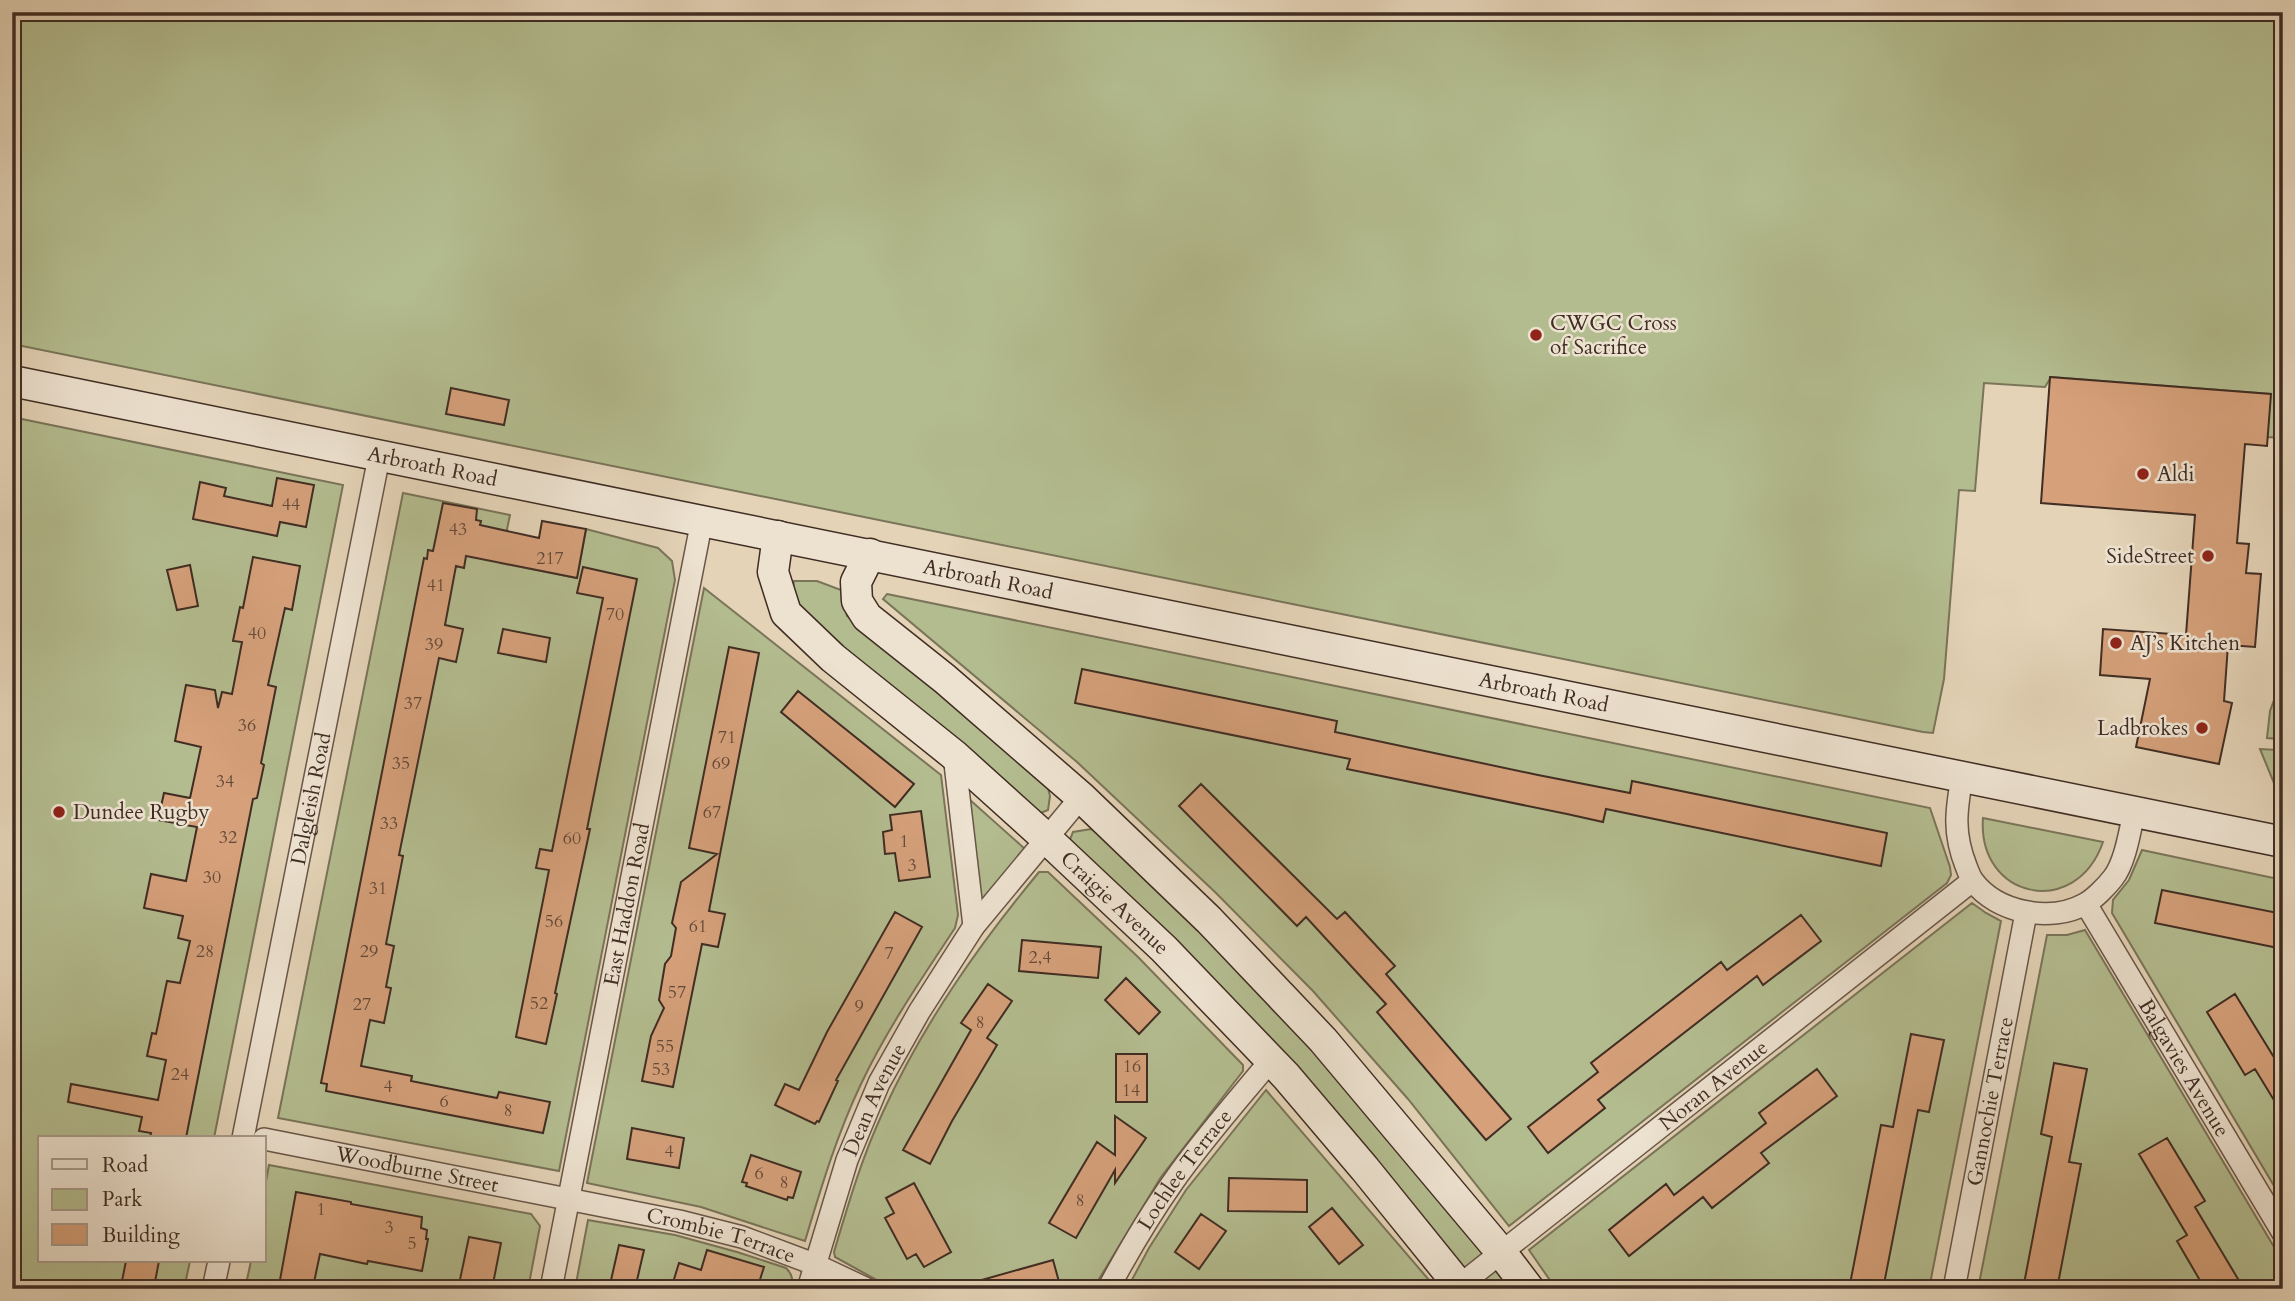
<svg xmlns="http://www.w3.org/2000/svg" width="2295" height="1301" viewBox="0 0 2295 1301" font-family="Cardo,serif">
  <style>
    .green { fill: #b3bc8f; stroke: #7a7459; stroke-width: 2 }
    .building { fill: #d5a07a; stroke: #402d23; stroke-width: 2 }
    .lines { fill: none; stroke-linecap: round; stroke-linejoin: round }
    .street-casing { stroke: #695648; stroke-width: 24 }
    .secondary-casing { stroke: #402d23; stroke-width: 33 }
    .street { stroke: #ede2d0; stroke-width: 21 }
    .secondary { stroke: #ede2d0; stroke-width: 30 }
    .poi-dot { fill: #8f2418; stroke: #ede2d0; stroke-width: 2.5 }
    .labels { text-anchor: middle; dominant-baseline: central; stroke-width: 5; stroke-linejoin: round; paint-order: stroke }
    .number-label { font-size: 18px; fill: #654a39 }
    .poi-label { font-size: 21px; fill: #402d23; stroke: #ede2d0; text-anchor: start }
    .street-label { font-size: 21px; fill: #402d23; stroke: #ede2d0 }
  </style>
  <rect width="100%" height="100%" fill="#e4d3b7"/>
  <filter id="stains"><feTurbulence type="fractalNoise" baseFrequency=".00286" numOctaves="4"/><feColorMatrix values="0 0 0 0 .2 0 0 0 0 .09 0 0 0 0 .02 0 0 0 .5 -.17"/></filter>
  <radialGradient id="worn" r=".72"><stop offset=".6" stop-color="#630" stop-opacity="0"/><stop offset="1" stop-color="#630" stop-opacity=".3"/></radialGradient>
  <!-- green -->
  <path class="green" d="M 12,12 L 2283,12 L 2283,438 L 2267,437 L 2270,394 L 2051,377 L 2045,387 L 1984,383 L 1975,491 L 1959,490 L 1944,679 L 1933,733 L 1923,732 L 12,344 Z
    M 12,417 L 343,485 L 214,1138 L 40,1138 L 40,1261 L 190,1261 L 184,1289 L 12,1289 Z
    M 403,493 L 510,515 L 500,563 L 577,578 L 586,529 L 658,548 L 672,561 L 675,580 L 559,1171 L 278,1118 Z
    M 794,581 L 817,581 L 841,590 L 847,616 L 938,687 L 1047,784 L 1050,796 L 1048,810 L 1038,814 L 831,639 L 798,606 L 792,594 Z
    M 704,588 L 941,775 L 958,915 L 955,928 C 922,978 887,1029 861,1084 C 837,1134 821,1188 805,1241 L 701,1207 L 587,1183 Z
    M 887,594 L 1930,808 L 1950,867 L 1951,875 L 1947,883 L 1509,1226 L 1408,1099 L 1313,991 L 1215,892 L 1077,762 L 883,599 Z
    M 2283,676 L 2283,805 L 2260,749 L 2278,750 L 2279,739 L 2267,738 L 2270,711 Z
    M 969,799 L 1025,849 L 982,903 Z
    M 1983,818 L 2103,842 C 2076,920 1977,899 1983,818 Z
    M 1091,829 L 1103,835 L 1315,1048 L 1483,1248 L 1483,1255 L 1466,1268 L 1460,1267 L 1069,842 L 1073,832 Z
    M 2142,850 L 2283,880 L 2283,1201 L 2112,913 L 2113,900 L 2129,880 Z
    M 1039,872 L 1048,872 L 1138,957 L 1243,1065 L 1243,1071 L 1161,1177 L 1093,1289 L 893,1289 L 835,1257 L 834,1252 C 848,1205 862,1157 883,1112 C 923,1024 978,946 1039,872 Z
    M 1972,903 L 1986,913 L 2001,921 L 1929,1289 L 1556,1289 L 1529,1250 Z
    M 2085,930 L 2283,1262 L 2283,1289 L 1978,1289 L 2047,935 L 2067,935 Z
    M 1266,1090 L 1435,1287 L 1433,1289 L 1127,1289 L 1149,1248 L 1186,1190 Z
    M 269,1165 L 531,1214 L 540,1226 L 528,1289 L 245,1289 L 251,1261 L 264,1261 L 264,1192 Z
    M 588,1220 L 675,1235 L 737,1252 L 786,1268 C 793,1275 793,1280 791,1289 L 575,1289 Z
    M 1495,1269 L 1500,1271 L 1514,1289 L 1476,1289 L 1477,1282 Z"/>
  <!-- building -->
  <path class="building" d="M 2050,377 L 2271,394 L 2267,446 L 2245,444 L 2237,543 L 2249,544 L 2246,573 L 2261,574 L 2255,647 L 2228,645 L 2224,701 L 2232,703 L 2219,764 L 2136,747 L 2150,679 L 2100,675 L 2103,629 L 2186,635 L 2195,515 L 2041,503 Z
    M 451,388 L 509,400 L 504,425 L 446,414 Z
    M 277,478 L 314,485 L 306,527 L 280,522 L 277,536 L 193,519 L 200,482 L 226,488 L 224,496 L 272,506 Z
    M 443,503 L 477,509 L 476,520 L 481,521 L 480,525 L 539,538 L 542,521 L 586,529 L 577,578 L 466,556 L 464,568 L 456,566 L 445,625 L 463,629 L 456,662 L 439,658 L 399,855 L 403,856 L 386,944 L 394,946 L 386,987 L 391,988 L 384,1023 L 370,1020 L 361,1066 L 412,1076 L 411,1081 L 497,1098 L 499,1092 L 550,1102 L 543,1133 L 326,1091 L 327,1084 L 321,1083 L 424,558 L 427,559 L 428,550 L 433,551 Z
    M 253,557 L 300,566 L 292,610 L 285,608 L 268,685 L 276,687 L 261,763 L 264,765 L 257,798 L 253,799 L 186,1138 L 150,1138 L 151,1133 L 139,1131 L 142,1117 L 68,1102 L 71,1084 L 158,1100 L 166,1060 L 147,1056 L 152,1033 L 156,1034 L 167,981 L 180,983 L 190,941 L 178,938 L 183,916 L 144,908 L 151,874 L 186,881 L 197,827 L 158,820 L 164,793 L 190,798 L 201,747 L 175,741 L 186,685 L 215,690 L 218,708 L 222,692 L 232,694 L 242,642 L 233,641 L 240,607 L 243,608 Z
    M 190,565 L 198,606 L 177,610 L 167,570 Z
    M 583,567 L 637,579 L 587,829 L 590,829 L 555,993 L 557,994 L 546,1044 L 516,1037 L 549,870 L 536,868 L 540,849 L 552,851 L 603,598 L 577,593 Z
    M 503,629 L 550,638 L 546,662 L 498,653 Z
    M 729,647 L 759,653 L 709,911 L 725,914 L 718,947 L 702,944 L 673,1087 L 642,1081 L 651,1036 L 664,1008 L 659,1000 L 665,964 L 671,956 L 676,928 L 672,923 L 681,882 L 717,854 L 689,848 Z
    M 1082,669 L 1337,721 L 1335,732 L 1538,775 L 1630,793 L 1632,781 L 1887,833 L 1881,866 L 1606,809 L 1603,822 L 1567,814 L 1347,769 L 1350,759 L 1075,703 Z
    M 798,691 L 914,784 L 895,807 L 781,712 Z
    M 1201,784 L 1337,919 L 1345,912 L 1395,966 L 1386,974 L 1511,1119 L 1486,1140 L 1377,1012 L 1386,1004 L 1306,917 L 1297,926 L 1179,806 Z
    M 921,811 L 930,877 L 899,881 L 895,853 L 885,854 L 883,832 L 892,830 L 890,815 Z
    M 2162,890 L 2283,914 L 2283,949 L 2155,923 Z
    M 895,912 L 922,927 L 836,1080 L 838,1081 L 819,1122 L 817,1121 L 815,1124 L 775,1105 L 785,1084 L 799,1090 L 827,1032 Z
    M 1801,915 L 1821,941 L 1763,985 L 1757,976 L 1598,1100 L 1605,1108 L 1548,1153 L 1528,1127 L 1598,1072 L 1591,1063 L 1721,962 L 1727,970 Z
    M 1022,940 L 1101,947 L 1098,978 L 1019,971 Z
    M 1126,978 L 1160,1012 L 1139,1034 L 1105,1000 Z
    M 988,984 L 1012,1001 L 987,1038 L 997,1045 L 952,1121 L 930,1164 L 903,1150 L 971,1030 L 961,1023 Z
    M 2235,994 L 2283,1072 L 2283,1115 L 2255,1069 L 2245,1075 L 2207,1012 Z
    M 1911,1034 L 1944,1040 L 1929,1112 L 1918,1110 L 1883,1289 L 1849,1289 L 1881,1125 L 1893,1127 Z
    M 1116,1054 L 1147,1054 L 1147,1102 L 1116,1102 Z
    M 2054,1063 L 2087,1069 L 2069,1162 L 2081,1164 L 2057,1289 L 2023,1289 L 2052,1137 L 2041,1134 Z
    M 1817,1069 L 1837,1096 L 1761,1153 L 1769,1163 L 1712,1208 L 1703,1197 L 1629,1256 L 1609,1230 L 1666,1184 L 1674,1195 L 1766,1123 L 1759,1113 Z
    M 1115,1116 L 1146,1138 L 1115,1183 L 1115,1170 L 1076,1238 L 1049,1223 L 1097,1142 L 1115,1155 Z
    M 632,1128 L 684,1138 L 679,1168 L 627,1159 Z
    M 2167,1138 L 2205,1201 L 2195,1207 L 2244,1289 L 2205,1289 L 2177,1241 L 2187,1235 L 2139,1154 Z
    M 751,1155 L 801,1172 L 793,1198 L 788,1197 L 787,1200 L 746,1186 L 747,1183 L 742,1182 Z
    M 1229,1178 L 1307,1180 L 1307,1212 L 1228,1211 Z
    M 914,1183 L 951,1252 L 924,1267 L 916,1254 L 907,1259 L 885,1218 L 894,1213 L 886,1198 Z
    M 296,1192 L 351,1202 L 351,1204 L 422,1217 L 421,1228 L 427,1230 L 426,1239 L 428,1239 L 422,1271 L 368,1261 L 367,1264 L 320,1254 L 313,1287 L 280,1280 Z
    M 1332,1208 L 1363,1245 L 1339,1264 L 1309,1227 Z
    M 1201,1214 L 1226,1231 L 1199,1269 L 1175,1252 Z
    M 469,1237 L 501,1243 L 492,1289 L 458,1289 Z
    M 619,1245 L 644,1250 L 635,1289 L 609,1289 Z
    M 707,1250 L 764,1267 L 757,1289 L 671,1289 L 679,1263 L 701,1270 Z
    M 1053,1260 L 1061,1289 L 972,1289 L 971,1283 Z
    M 126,1261 L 159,1261 L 154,1287 L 122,1281 Z"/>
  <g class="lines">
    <!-- street casing -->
    <g class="street-casing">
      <g id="street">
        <path d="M 954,755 L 974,926"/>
        <path d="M 1962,777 C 1956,811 1953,833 1966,866 C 1968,871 1970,877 1973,881 C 1997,913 2051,923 2085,904 C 2094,899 2106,887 2113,878 C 2125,863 2130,831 2134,812"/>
        <path id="s1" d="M 2086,904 L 2283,1233"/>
        <path id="s2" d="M 243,1138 L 379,457"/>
        <path id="s3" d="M 264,1139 L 679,1221 L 742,1237 L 814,1264 L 867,1289"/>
        <path d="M 213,1289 L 219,1261"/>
        <path id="s4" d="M 551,1289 L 702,520"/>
        <path id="s5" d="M 808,1289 L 847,1160 L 879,1083 L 919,1012 L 974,926 L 1081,797"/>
        <path id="s6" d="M 1108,1289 C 1128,1252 1149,1216 1173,1182 C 1203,1139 1238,1100 1271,1060"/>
        <path id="s7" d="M 1455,1289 L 1972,881"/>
        <path id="s8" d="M 1954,1289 L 2026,913"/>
      </g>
    </g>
    <!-- secondary casing -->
    <g class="secondary-casing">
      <g id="secondary">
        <path id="s9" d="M 12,381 L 2283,842"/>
        <path id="s10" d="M 778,536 L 773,572 L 786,613 L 833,658 L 954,755 L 1046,838 L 1164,949 L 1286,1076 L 1365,1169 L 1462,1289"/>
        <path d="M 870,554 L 856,582 L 857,601 L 867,617 L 945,679 L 1081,797 L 1209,920 L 1323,1040 L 1501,1252 L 1529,1289"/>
      </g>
    </g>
    <!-- street -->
    <use href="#street" class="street"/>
    <!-- secondary -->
    <use href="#secondary" class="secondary"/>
  </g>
  <!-- markers -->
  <g class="poi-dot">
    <circle cx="1536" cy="335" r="7"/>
    <circle cx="2143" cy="474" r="7"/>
    <circle cx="2208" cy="556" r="7"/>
    <circle cx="2116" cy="643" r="7"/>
    <circle cx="2202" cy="728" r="7"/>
    <circle cx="59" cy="812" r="7"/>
  </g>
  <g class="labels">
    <!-- number labels -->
    <g class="number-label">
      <text x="291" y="504">44</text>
      <text x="458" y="529">43</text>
      <text x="550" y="558">217</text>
      <text x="436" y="585">41</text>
      <text x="615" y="614">70</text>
      <text x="257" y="633">40</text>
      <text x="434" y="644">39</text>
      <text x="413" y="703">37</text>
      <text x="247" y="725">36</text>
      <text x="727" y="737">71</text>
      <text x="401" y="763">35</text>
      <text x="721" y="763">69</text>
      <text x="225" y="781">34</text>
      <text x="712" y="812">67</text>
      <text x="389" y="823">33</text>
      <text x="228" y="837">32</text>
      <text x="572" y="838">60</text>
      <text x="904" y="841">1</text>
      <text x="912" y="865">3</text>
      <text x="212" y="877">30</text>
      <text x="378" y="888">31</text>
      <text x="554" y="921">56</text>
      <text x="698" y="926">61</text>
      <text x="205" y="951">28</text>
      <text x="369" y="951">29</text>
      <text x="889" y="953">7</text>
      <text x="1040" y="957">2,4</text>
      <text x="677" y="992">57</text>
      <text x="539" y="1003">52</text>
      <text x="362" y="1004">27</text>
      <text x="859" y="1006">9</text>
      <text x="980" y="1022">8</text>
      <text x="665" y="1046">55</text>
      <text x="1132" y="1066">16</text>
      <text x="661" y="1069">53</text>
      <text x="180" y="1074">24</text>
      <text x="388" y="1086">4</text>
      <text x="1131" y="1090">14</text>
      <text x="444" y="1101">6</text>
      <text x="508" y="1110">8</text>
      <text x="669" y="1151">4</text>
      <text x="759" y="1173">6</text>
      <text x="784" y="1182">8</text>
      <text x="1080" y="1200">8</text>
      <text x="321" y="1209">1</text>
      <text x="389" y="1227">3</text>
      <text x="412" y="1243">5</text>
    </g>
    <!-- poi labels -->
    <g class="poi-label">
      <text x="1550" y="323">CWGC Cross<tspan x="1550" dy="24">of Sacrifice</tspan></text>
      <text x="2157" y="474">Aldi</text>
      <text x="2194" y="556" text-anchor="end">SideStreet</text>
      <text x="2130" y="643">AJ’s Kitchen</text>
      <text x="2188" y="728" text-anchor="end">Ladbrokes</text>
      <text x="73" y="812">Dundee Rugby</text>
    </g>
    <!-- street labels -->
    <g class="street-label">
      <text stroke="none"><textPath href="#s9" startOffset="429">Arbroath Road</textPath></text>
      <text stroke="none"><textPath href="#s9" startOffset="996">Arbroath Road</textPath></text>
      <text stroke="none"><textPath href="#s9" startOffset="1563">Arbroath Road</textPath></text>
      <text stroke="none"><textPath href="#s2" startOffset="346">Dalgleish Road</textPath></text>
      <text stroke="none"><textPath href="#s10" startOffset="518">Craigie Avenue</textPath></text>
      <text stroke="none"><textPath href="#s4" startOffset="392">East Haddon Road</textPath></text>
      <text stroke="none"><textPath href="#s1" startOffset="191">Balgavies Avenue</textPath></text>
      <text stroke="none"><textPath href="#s7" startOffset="329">Noran Avenue</textPath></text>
      <text stroke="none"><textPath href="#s5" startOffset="201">Dean Avenue</textPath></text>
      <text stroke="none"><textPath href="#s8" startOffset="191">Gannochie Terrace</textPath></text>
      <text stroke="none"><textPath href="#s3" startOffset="156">Woodburne Street</textPath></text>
      <text stroke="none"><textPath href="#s6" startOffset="142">Lochlee Terrace</textPath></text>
      <text stroke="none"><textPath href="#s3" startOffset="467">Crombie Terrace</textPath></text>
    </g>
  </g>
  <!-- margin -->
  <rect width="2295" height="1301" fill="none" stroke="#e4d3b7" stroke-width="42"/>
  <rect x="14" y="14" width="2267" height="1273" fill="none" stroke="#402d23" stroke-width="3.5"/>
  <rect x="21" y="21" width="2253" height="1259" fill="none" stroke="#402d23" stroke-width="2"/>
  <!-- legend -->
  <rect x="38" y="1136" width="228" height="126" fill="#ede2d0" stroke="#a89a8b" stroke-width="2"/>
  <rect x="52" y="1159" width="35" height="10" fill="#ede2d0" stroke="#a89a8b" stroke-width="2"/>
  <text x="102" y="1172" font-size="21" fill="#402d23">Road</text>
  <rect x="52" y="1189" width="35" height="21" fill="#b3bc8f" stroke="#a89a8b" stroke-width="2"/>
  <text x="102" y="1206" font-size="21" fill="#402d23">Park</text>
  <rect x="52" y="1224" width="35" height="21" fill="#d5a07a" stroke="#a89a8b" stroke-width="2"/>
  <text x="102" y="1242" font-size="21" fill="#402d23">Building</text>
  <rect width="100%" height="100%" filter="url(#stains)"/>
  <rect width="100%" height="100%" fill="url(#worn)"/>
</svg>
